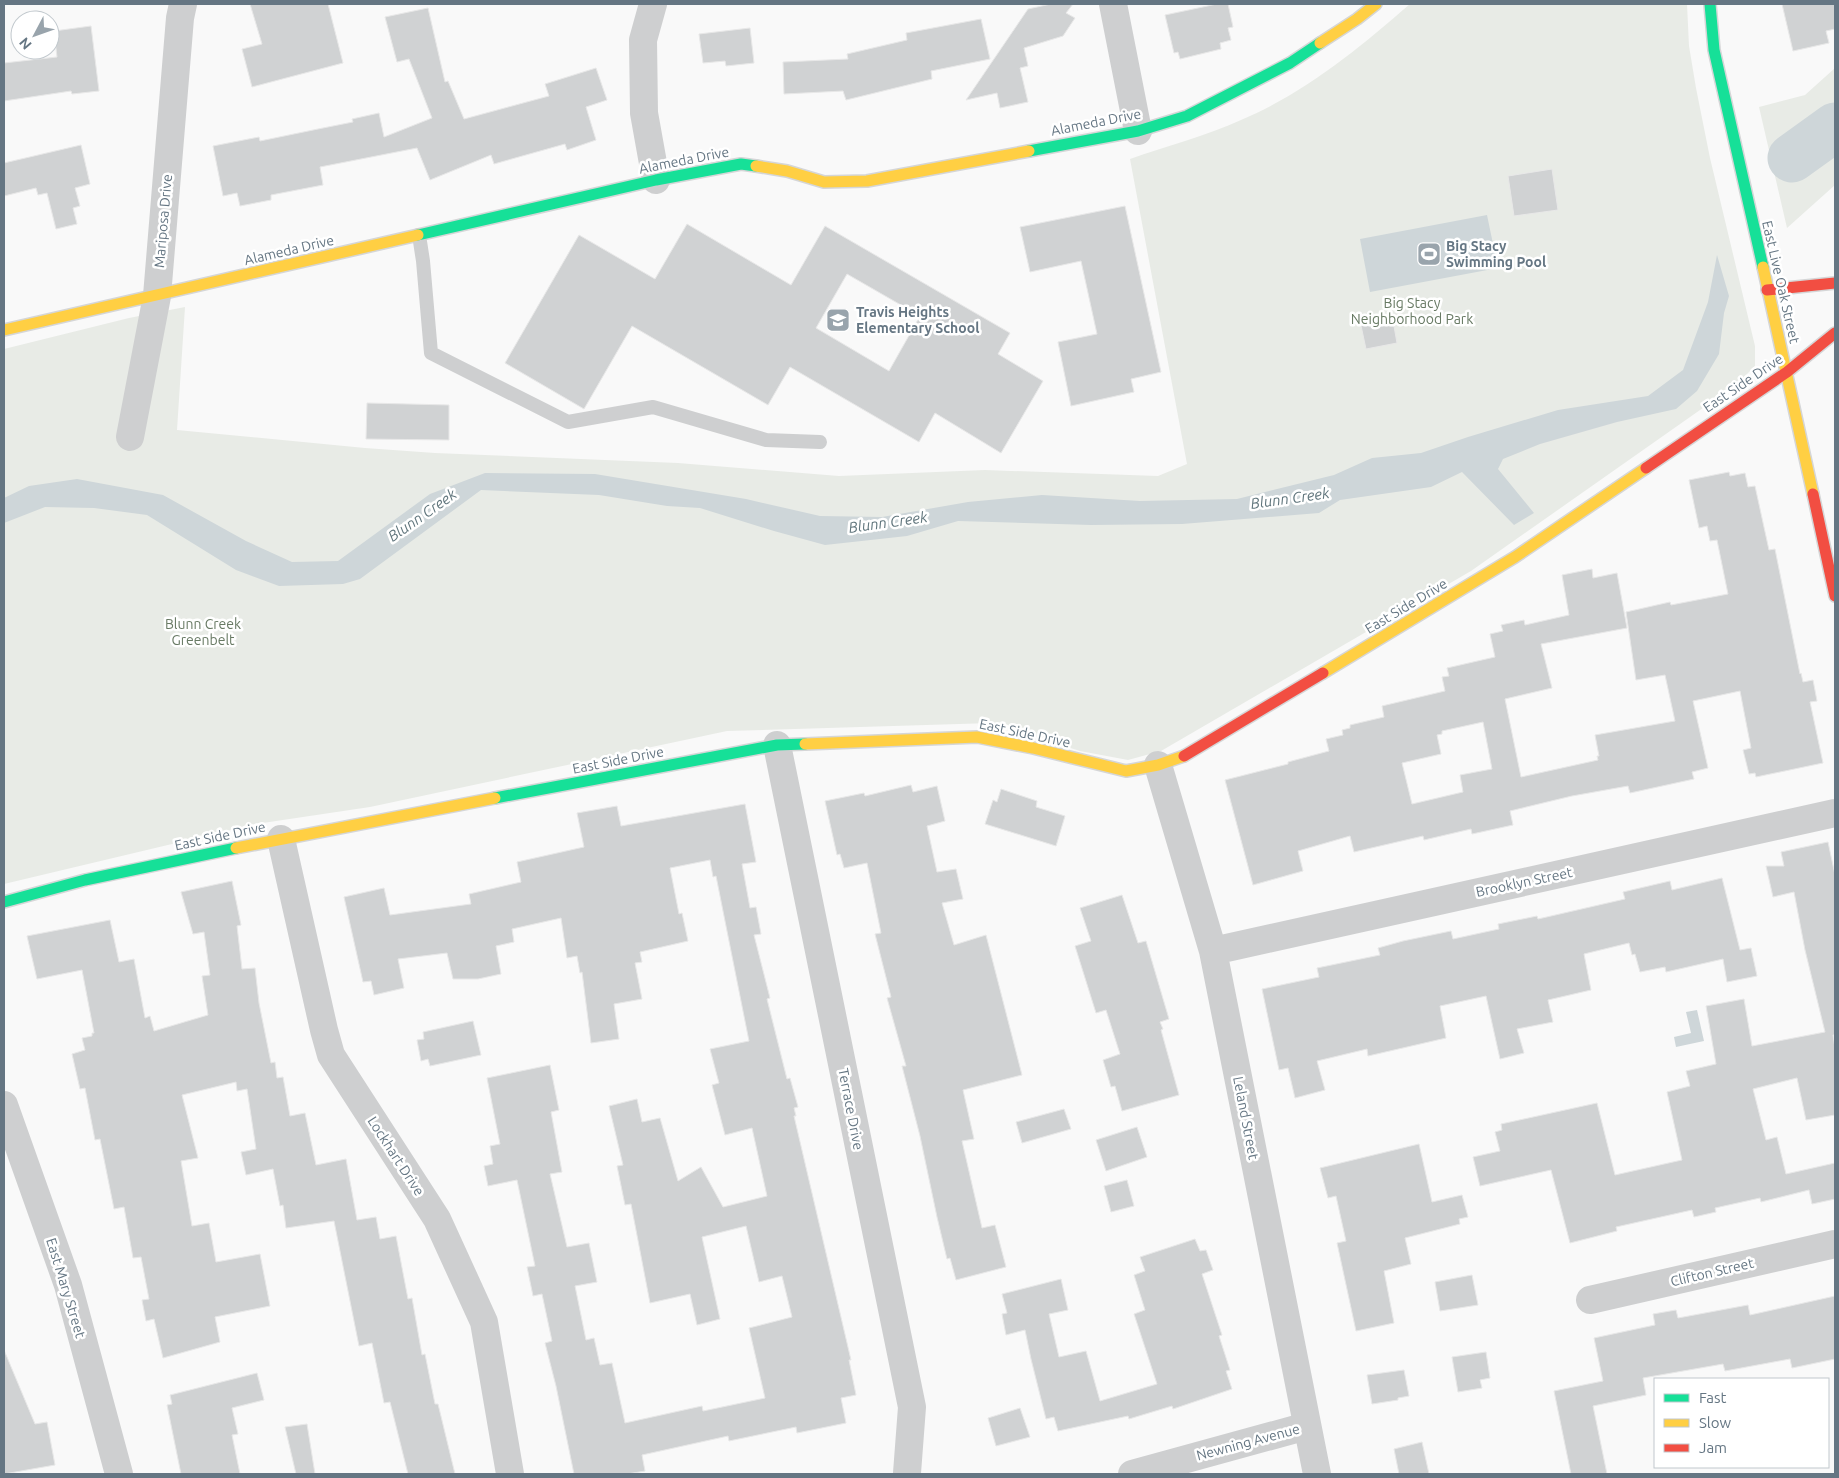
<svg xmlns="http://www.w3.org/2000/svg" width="1839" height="1478" viewBox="0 0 1839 1478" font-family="Ubuntu,sans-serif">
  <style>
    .green { fill: #e8ebe6 }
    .water { fill: #ced6d9 }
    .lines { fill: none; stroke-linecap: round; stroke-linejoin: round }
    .river { stroke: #ced6d9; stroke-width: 49 }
    .building { fill: #d0d2d3; stroke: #e8e8e8; fill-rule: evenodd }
    .fast-casing { stroke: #d5d6d7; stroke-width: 14 }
    .slow-casing { stroke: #d5d6d7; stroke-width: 14 }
    .jam-casing { stroke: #d5d6d7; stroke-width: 14 }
    .lane { stroke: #cecfd0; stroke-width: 14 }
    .street { stroke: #cecfd0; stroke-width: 28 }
    .fast { stroke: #16e098; stroke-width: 11 }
    .slow { stroke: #ffcf43; stroke-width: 11 }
    .jam { stroke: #f24e42; stroke-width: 11 }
    .labels { text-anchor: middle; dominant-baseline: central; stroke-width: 5; stroke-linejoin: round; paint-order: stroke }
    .street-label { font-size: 14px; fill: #657683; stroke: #fff }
    .poi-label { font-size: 14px; font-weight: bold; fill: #657683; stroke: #fff; text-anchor: start }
    .park-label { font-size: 14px; fill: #687a64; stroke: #fff }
    .water-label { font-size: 15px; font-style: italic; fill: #60757c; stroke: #fff }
  </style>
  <rect width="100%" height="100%" fill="#f9f9f9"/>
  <!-- green -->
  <path class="green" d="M 1410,4 L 1687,4 L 1689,46 L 1696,88 L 1710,158 L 1755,346 L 1755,366 L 1737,384 L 1471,571 L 1161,751 L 1128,760 L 1080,751 L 992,723 L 727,731 L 370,807 L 256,824 L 4,884 L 4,349 L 129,318 L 185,307 L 177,430 L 365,448 L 435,453 L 678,463 L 839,476 L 985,470 L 1158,476 L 1187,464 L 1130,159 C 1166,146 1206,136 1241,120 C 1305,93 1358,49 1410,4 Z
    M 1835,68 L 1835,185 L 1787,228 L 1759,107 L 1805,95 Z"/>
  <!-- water -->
  <path class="water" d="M 1487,215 L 1498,268 L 1370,292 L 1360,239 Z
    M 1717,255 L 1729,296 L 1724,313 L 1719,354 L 1697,391 L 1676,409 L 1617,422 L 1540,444 L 1503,459 L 1498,469 L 1534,513 L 1514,525 L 1462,472 L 1431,487 L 1340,500 L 1319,513 L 1182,524 L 1091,525 L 958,521 L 907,536 L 825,545 L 774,531 L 700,508 L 667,506 L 599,495 L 481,490 L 360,579 L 343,584 L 279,586 L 236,570 L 147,515 L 94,508 L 45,507 L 4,523 L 4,498 L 29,486 L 77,479 L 163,495 L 246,541 L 292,562 L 338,561 L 430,494 L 485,473 L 595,474 L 746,499 L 820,516 L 882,517 L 968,502 L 1042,495 L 1140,501 L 1237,499 L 1334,475 L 1372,458 L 1421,453 L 1468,437 L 1558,410 L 1648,396 L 1683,370 L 1708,302 Z
    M 1697,1010 L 1704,1041 L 1676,1047 L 1674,1037 L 1691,1033 L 1686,1012 Z"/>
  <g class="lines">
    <!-- river -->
    <path class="river" d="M 1792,158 L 1835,127"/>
  </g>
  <!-- building -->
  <path class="building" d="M 250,4 L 328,4 L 343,63 L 252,87 L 242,49 L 262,44 Z
    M 1051,4 L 1073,4 L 1066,13 L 1075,18 L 1063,36 L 1024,48 L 1028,66 L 1020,68 L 1028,102 L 1000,108 L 997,93 L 966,100 L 1028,9 Z
    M 1217,4 L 1228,4 L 1233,27 L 1228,28 L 1231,40 L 1220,43 L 1221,49 L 1180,59 L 1178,52 L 1174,53 L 1165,15 Z
    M 1782,4 L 1835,4 L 1835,29 L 1826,31 L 1829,43 L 1793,51 Z
    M 428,8 L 445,82 L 448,81 L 464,119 L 549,96 L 545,84 L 596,68 L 607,100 L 586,107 L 596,140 L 567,150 L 565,144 L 494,164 L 491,155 L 430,180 L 417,148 L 320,167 L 323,185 L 271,195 L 271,200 L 240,206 L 237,193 L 223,196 L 213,146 L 259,137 L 260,141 L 318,129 L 353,122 L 352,119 L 379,113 L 384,137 L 432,118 L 409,59 L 397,62 L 385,17 Z
    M 981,19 L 990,59 L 931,71 L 932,79 L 846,100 L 843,91 L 784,94 L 783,62 L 848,59 L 847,54 L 907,40 L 906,33 Z
    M 91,26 L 99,91 L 72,94 L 71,91 L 4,101 L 4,63 L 57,57 L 54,31 Z
    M 750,28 L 754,63 L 726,66 L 725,61 L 703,63 L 699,34 Z
    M 81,145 L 90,184 L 75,188 L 80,206 L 73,208 L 77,224 L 56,229 L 47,193 L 38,195 L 36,188 L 4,196 L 4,163 Z
    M 1552,169 L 1558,210 L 1514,216 L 1508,176 Z
    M 1125,206 L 1161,372 L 1131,379 L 1134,392 L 1071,406 L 1058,342 L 1097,334 L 1081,261 L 1030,272 L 1020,227 Z
    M 687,224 L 791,285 L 825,226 L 1010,333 L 998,354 L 1043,381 L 1001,453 L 935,413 L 919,442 L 790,367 L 768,405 L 632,326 L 584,409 L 505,363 L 579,235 L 655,279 ZM 847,274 L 920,316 L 889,371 L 816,328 Z
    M 1392,315 L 1397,343 L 1366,349 L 1360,321 Z
    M 367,403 L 449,405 L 449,440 L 366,439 Z
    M 1729,472 L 1730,476 L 1745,473 L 1748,487 L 1755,486 L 1769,550 L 1775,549 L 1800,674 L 1801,673 L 1803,682 L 1813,680 L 1817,701 L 1810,702 L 1823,763 L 1756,777 L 1755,773 L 1749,774 L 1743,750 L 1751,748 L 1740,691 L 1693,701 L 1708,768 L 1692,772 L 1694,779 L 1630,793 L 1628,786 L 1572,796 L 1510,811 L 1513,825 L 1472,834 L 1471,829 L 1424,840 L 1423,836 L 1354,852 L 1350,836 L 1298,851 L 1303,871 L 1253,885 L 1225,780 L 1288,764 L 1288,762 L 1329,751 L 1326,739 L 1343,735 L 1342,730 L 1350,728 L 1350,725 L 1384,717 L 1382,706 L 1445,691 L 1442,677 L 1449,676 L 1447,668 L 1495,657 L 1490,634 L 1503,631 L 1501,625 L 1524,620 L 1525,625 L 1569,615 L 1562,575 L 1592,569 L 1593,578 L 1617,573 L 1627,628 L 1541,644 L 1552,688 L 1505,699 L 1521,777 L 1598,760 L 1597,756 L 1599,756 L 1595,735 L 1675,721 L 1665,675 L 1636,680 L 1626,612 L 1670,602 L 1671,605 L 1728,594 L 1717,540 L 1710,541 L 1707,526 L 1699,528 L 1689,480 ZM 1483,722 L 1492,769 L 1460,775 L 1463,792 L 1412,804 L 1402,763 L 1441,754 L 1437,735 L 1442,734 L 1442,731 Z
    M 911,785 L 913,792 L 937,786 L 945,821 L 927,826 L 937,872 L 956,869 L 963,899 L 942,903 L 954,945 L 986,935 L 1022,1075 L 963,1090 L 974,1139 L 962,1141 L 982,1228 L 995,1225 L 1006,1267 L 956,1280 L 950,1258 L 947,1259 L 937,1217 L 920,1136 L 902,1066 L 906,1066 L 887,998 L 891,997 L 875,934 L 881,933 L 867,863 L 844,868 L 840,854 L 837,855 L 825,801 L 864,793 L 865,796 Z
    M 1001,789 L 1037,801 L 1036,807 L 1065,816 L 1056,846 L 985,824 L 993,800 L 997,802 Z
    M 745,804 L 756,862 L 742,864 L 750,908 L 756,907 L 761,934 L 754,935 L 770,998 L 767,999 L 787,1079 L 790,1078 L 798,1107 L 794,1108 L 796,1116 L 794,1116 L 851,1360 L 849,1360 L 856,1395 L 841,1398 L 846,1423 L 797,1433 L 796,1427 L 729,1441 L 728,1436 L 642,1455 L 645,1471 L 627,1474 L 574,1474 L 556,1386 L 545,1343 L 552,1341 L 542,1294 L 533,1296 L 527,1267 L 535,1266 L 517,1180 L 488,1186 L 484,1166 L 493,1164 L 490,1146 L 500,1144 L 487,1078 L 550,1065 L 559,1110 L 551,1112 L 562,1172 L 550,1174 L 567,1247 L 589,1243 L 597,1282 L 575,1286 L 586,1340 L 594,1338 L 600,1365 L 612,1363 L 625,1423 L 702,1406 L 703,1411 L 765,1398 L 749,1328 L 792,1317 L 782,1276 L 759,1282 L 746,1226 L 702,1237 L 720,1319 L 697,1325 L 690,1294 L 650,1303 L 631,1204 L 625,1205 L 617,1166 L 623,1165 L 609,1106 L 637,1099 L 642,1122 L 660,1118 L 678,1181 L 701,1167 L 723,1207 L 767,1196 L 752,1128 L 725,1135 L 712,1085 L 719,1083 L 710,1049 L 749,1041 L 716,876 L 713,877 L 710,860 L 670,868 L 679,914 L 682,913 L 688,941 L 640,952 L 642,962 L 635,963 L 642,999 L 614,1004 L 619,1039 L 591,1043 L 582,972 L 580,973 L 577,956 L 567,958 L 561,918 L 512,929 L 514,942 L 496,946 L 501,974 L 478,979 L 453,979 L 447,953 L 398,959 L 404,988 L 374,995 L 371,981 L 363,982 L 344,897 L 384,888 L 390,915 L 471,904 L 469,894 L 521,882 L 517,862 L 584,847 L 577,813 L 617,806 L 621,826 Z
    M 1828,842 L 1835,875 L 1835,1035 L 1833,1035 L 1835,1048 L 1835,1115 L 1806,1120 L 1797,1078 L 1753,1089 L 1766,1140 L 1777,1137 L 1786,1174 L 1835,1163 L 1835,1199 L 1812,1204 L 1809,1190 L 1761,1202 L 1760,1198 L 1715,1208 L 1716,1212 L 1694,1217 L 1692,1210 L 1616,1227 L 1617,1231 L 1570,1243 L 1551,1170 L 1480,1186 L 1473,1157 L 1500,1151 L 1495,1132 L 1502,1130 L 1501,1124 L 1597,1103 L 1615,1175 L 1682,1160 L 1667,1092 L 1690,1086 L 1686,1071 L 1716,1064 L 1706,1006 L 1744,999 L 1752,1046 L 1825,1032 L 1805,950 L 1794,892 L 1773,897 L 1766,866 L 1784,866 L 1781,852 Z
    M 1722,878 L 1740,950 L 1751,948 L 1757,976 L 1727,982 L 1723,959 L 1666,972 L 1665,967 L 1640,972 L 1635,954 L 1632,955 L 1629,943 L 1584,954 L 1591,990 L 1548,1000 L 1553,1022 L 1517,1029 L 1524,1053 L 1500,1059 L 1486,996 L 1440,1006 L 1446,1038 L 1368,1056 L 1367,1049 L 1317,1061 L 1325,1090 L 1295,1098 L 1288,1068 L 1279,1070 L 1262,989 L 1319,977 L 1317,968 L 1380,955 L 1378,948 L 1403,941 L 1451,931 L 1453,939 L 1499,929 L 1498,924 L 1537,916 L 1538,919 L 1625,899 L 1623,892 L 1670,881 L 1672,890 Z
    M 232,881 L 241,925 L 237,926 L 242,969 L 255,968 L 259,1003 L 271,1063 L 275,1062 L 277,1078 L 283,1077 L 290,1116 L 305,1113 L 316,1165 L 346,1159 L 357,1220 L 376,1217 L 380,1239 L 396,1236 L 408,1299 L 412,1298 L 422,1355 L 425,1354 L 435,1404 L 438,1404 L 455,1474 L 408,1474 L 390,1402 L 384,1403 L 372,1343 L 359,1346 L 334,1221 L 286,1228 L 283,1205 L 280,1206 L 273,1169 L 246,1175 L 241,1152 L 256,1149 L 247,1089 L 237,1091 L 236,1082 L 182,1095 L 198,1158 L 181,1161 L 192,1226 L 209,1223 L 216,1262 L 260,1254 L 270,1306 L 215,1317 L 220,1342 L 163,1358 L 154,1319 L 146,1321 L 142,1300 L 149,1299 L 141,1257 L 133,1258 L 124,1207 L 114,1209 L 100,1139 L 95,1140 L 85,1088 L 80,1089 L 72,1054 L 85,1050 L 82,1038 L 92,1036 L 92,1033 L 94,1033 L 82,970 L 37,979 L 27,936 L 110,920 L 119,962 L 134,959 L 145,1018 L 150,1016 L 154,1031 L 208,1015 L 202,976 L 210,975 L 204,932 L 193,934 L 181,892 Z
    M 1122,895 L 1138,943 L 1146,941 L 1169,1019 L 1160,1022 L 1163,1029 L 1161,1030 L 1179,1095 L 1122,1111 L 1115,1086 L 1111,1087 L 1103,1060 L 1120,1054 L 1106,1010 L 1096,1013 L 1075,946 L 1091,941 L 1080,908 Z
    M 473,1021 L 481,1055 L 430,1066 L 428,1059 L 421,1061 L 417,1040 L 424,1039 L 423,1032 Z
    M 1064,1109 L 1071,1129 L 1022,1143 L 1016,1122 Z
    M 1137,1127 L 1147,1157 L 1106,1171 L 1096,1140 Z
    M 1419,1144 L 1432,1202 L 1462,1195 L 1468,1217 L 1459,1219 L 1460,1224 L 1405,1238 L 1411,1264 L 1384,1271 L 1394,1323 L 1356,1331 L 1337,1243 L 1346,1241 L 1336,1196 L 1328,1198 L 1320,1168 Z
    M 1127,1180 L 1134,1206 L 1111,1212 L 1104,1186 Z
    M 1195,1239 L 1200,1251 L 1206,1250 L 1213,1270 L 1202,1274 L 1222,1335 L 1219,1336 L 1230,1370 L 1226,1371 L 1232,1389 L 1173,1409 L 1172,1406 L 1129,1419 L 1128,1416 L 1058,1431 L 1054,1417 L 1046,1419 L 1031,1359 L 1025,1330 L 1006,1335 L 1002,1314 L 1007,1313 L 1002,1294 L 1061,1279 L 1068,1310 L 1049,1314 L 1059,1357 L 1086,1351 L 1100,1401 L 1157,1384 L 1134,1314 L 1145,1310 L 1134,1275 L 1145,1271 L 1140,1257 Z
    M 1472,1275 L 1478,1305 L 1440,1311 L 1435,1282 Z
    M 1835,1296 L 1835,1359 L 1792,1368 L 1790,1359 L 1725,1371 L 1723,1364 L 1643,1378 L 1646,1395 L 1593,1406 L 1607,1474 L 1571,1474 L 1554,1391 L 1603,1381 L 1594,1338 L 1655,1325 L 1653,1314 L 1676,1310 L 1678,1318 L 1748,1305 L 1750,1315 Z
    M 4,1350 L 35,1424 L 47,1422 L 55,1465 L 4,1474 Z
    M 1486,1352 L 1490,1378 L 1480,1380 L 1482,1388 L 1458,1392 L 1452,1357 Z
    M 1404,1370 L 1409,1396 L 1398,1398 L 1398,1400 L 1372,1404 L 1367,1375 Z
    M 257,1373 L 264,1400 L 232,1408 L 238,1434 L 232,1435 L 240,1474 L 181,1474 L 167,1405 L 172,1404 L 170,1395 Z
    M 1020,1408 L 1030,1437 L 996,1446 L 988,1418 Z
    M 307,1424 L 315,1474 L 296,1474 L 285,1427 Z
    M 1422,1442 L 1429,1474 L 1399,1474 L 1394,1449 Z"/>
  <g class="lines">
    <!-- fast casing -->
    <g class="fast-casing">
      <path id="fast" d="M 1710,4 L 1714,50 L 1763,267
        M 1029,151 L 1138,131 L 1187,116 L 1290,63 L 1320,43
        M 418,235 L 656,180 L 741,164 L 756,166
        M 495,798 L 777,745 L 805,744
        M 4,902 L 85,880 L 236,848"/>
    </g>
    <!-- slow casing -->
    <g class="slow-casing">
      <path id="slow" d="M 1320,43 L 1357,19 L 1376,4
        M 756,166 L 787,171 L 824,182 L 867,181 L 1029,151
        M 1763,267 L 1813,494
        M 4,330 L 418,235
        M 1323,673 L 1515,557 L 1646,468
        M 805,744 L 977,737 L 1033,748 L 1126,771 L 1158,765 L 1184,756
        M 236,848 L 495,798"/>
    </g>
    <!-- jam casing -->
    <g class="jam-casing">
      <path id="jam" d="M 1767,290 L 1835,283
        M 1646,468 L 1787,372 L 1835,333
        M 1813,494 L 1835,596
        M 1184,756 L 1323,673"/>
    </g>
    <!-- lane -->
    <path class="lane" d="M 419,235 L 423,261 L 431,353 L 568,422 L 653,407 L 766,440 L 820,442"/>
    <!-- street -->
    <path class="street" d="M 653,4 L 643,40 L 644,113 L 656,180
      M 1113,4 L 1138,131
      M 130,437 L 157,296 L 180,18 L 183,4
      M 777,745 L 912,1407 L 907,1473
      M 1158,765 L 1213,951 L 1317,1474
      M 281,839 L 324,1030 L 331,1055 L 437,1219 L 484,1322 L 510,1474
      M 1213,951 L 1835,813
      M 4,1105 L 68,1285 L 119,1474
      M 1590,1300 L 1835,1244
      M 1132,1474 L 1307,1426"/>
    <!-- fast -->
    <use href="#fast" class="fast"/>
    <!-- slow -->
    <use href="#slow" class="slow"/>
    <!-- jam -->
    <use href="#jam" class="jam"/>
  </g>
  <!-- icons -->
  <defs>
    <g id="stadium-square" transform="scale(1.25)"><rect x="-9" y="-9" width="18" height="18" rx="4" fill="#99a4ac" stroke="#fff"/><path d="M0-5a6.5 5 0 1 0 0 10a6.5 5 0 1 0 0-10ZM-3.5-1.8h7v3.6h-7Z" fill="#fff"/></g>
    <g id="school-square" transform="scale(1.25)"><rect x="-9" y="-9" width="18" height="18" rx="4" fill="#99a4ac" stroke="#fff"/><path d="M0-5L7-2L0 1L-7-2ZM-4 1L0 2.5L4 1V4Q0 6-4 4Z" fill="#fff"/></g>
  </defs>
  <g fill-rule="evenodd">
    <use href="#stadium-square" x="1429" y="254"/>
    <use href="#school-square" x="838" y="320"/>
  </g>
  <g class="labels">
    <!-- street labels -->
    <g class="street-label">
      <text transform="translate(1096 122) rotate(-11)">Alameda Drive</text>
      <text transform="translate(684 160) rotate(-11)">Alameda Drive</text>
      <text transform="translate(163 221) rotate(-85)">Mariposa Drive</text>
      <text transform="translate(289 250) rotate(-13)">Alameda Drive</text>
      <text transform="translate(1781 282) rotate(77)">East Live Oak Street</text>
      <text transform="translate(1743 383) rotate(-34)">East Side Drive</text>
      <text transform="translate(1406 606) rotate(-31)">East Side Drive</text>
      <text transform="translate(1025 733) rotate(12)">East Side Drive</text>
      <text transform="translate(618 760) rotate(-11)">East Side Drive</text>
      <text transform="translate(220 836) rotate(-12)">East Side Drive</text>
      <text transform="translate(1524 882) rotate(-12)">Brooklyn Street</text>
      <text transform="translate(851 1109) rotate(79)">Terrace Drive</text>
      <text transform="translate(1246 1118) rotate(79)">Leland Street</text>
      <text transform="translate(396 1156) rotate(57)">Lockhart Drive</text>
      <text transform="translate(1712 1272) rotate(-13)">Clifton Street</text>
      <text transform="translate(66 1288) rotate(73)">East Mary Street</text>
      <text transform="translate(1248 1442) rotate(-15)">Newning Avenue</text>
    </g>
    <!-- poi labels -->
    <g class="poi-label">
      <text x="1446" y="246">Big Stacy<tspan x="1446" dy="16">Swimming Pool</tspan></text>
      <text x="856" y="312">Travis Heights<tspan x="856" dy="16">Elementary School</tspan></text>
    </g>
    <!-- park labels -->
    <g class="park-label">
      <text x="1412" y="303">Big Stacy<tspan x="1412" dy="16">Neighborhood Park</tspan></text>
      <text x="203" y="624">Blunn Creek<tspan x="203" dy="16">Greenbelt</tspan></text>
    </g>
    <!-- water labels -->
    <g class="water-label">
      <text transform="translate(1290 498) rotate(-8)">Blunn Creek</text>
      <text transform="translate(422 515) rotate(-35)">Blunn Creek</text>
      <text transform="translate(888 522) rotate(-8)">Blunn Creek</text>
    </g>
  </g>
  <!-- border -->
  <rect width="1839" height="1478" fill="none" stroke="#657683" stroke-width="10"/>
  <!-- legend -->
  <rect x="1654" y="1378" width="175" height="90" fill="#ffffff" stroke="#c1c8cd"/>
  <rect x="1664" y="1394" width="25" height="8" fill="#16e098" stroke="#c1c8cd"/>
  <text x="1699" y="1403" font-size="15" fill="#657683">Fast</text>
  <rect x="1664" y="1419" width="25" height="8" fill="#ffcf43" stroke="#c1c8cd"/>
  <text x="1699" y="1428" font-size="15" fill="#657683">Slow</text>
  <rect x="1664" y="1444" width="25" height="8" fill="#f24e42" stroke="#c1c8cd"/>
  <text x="1699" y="1453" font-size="15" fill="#657683">Jam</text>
  <!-- north arrow -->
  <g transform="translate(35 35) rotate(229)"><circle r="24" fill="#ffffff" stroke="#c1c8cd"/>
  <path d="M0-4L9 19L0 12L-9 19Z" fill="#99a4ac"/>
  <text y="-8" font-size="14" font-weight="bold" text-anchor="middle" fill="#657683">N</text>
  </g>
</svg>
